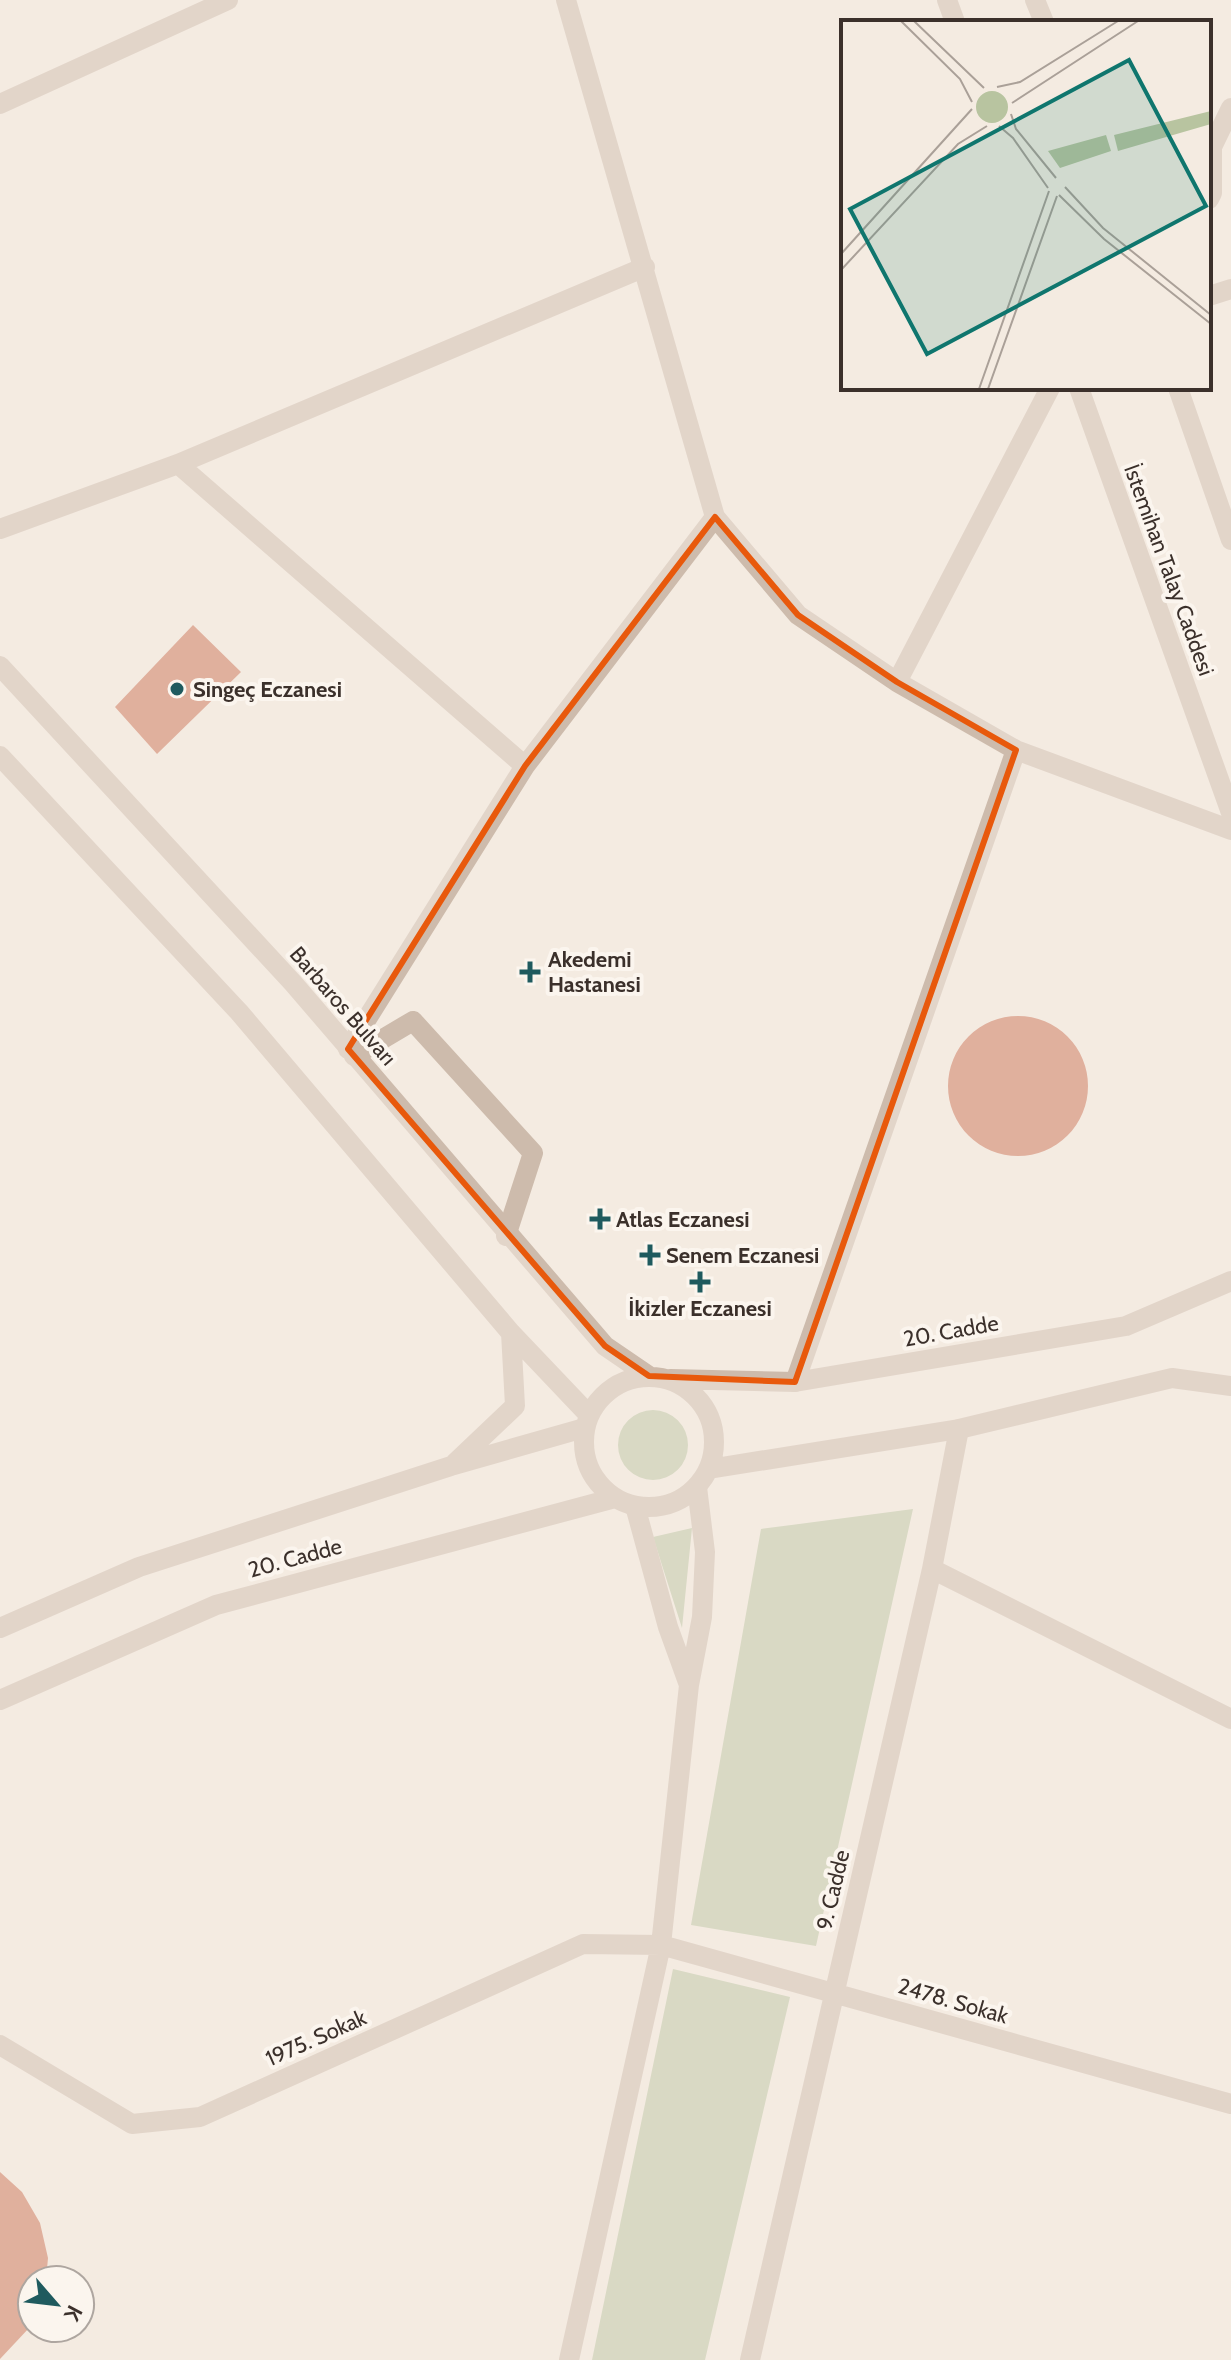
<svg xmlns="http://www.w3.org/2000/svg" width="1231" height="2360" viewBox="0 0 1231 2360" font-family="Cabin,sans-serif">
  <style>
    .green { fill: #b8c4a0 }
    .building { fill: #c8694b }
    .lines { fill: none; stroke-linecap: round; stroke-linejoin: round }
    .minor { stroke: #cdbbac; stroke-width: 20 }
    .tertiary { stroke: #cdbbac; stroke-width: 20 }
    .marked { fill: none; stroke: #e8590c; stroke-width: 6; stroke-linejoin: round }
    .poi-dot { fill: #1f5a5e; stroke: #fbf5ee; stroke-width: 3 }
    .labels { text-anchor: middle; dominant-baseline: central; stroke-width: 8; stroke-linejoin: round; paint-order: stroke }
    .street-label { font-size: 22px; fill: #3b302b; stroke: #fbf5ee }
    .poi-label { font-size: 22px; font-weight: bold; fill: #3b302b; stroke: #fbf5ee; text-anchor: start }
    .inset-road { fill: none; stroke: #aaa098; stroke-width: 2 }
    .view { fill: #0f766e; fill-opacity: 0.15; stroke: #0f766e; stroke-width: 4 }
    .inset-edge { fill: none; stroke: #3b302b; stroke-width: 4 }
  </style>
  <rect width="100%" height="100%" fill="#f4ebe1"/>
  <!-- green -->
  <path class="green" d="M618 1445a35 35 0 1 1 70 0a35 35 0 1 1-70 0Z
    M 913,1509 L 816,1946 L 691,1925 L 761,1529 Z
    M 692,1528 L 682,1628 L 653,1537 Z
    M 673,1969 L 790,1997 L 705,2360 L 592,2360 Z"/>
  <!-- building -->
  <path class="building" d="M 193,625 L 241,672 L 157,754 L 115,707 Z
    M948 1086a70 70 0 1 1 140 0a70 70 0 1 1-140 0Z
    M 0,2172 L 22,2192 L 40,2223 L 48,2258 L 46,2280 L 32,2280 L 30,2327 L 0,2359 Z"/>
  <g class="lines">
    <!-- minor -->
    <path class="minor" d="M 566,0 L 715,517 L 798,615 L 897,682 L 1016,750 L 1231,830
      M 0,104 L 228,0
      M 1209,146 L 1212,147 L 1212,193 L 1209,199
      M 1212,147 L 1231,108
      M 1209,296 L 1231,289
      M 178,464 L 525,766
      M 0,529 L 178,464 L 645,267
      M 897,682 L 1050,388
      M 348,1049 L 525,766 L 715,517
      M 354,1056 L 413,1021 L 533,1153 L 506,1236
      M 795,1382 L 1016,750
      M 635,1506 L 668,1627 L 689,1685
      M 932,1569 L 1231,1719
      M 0,2045 L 132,2124 L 200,2117 L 583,1944 L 661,1945 L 1231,2104
      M 569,2360 L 661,1945 L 689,1685 L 702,1617 L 705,1552 L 697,1487
      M 750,2360 L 932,1569 L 959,1429"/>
    <!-- tertiary -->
    <path class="tertiary" d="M 947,0 L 955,22
      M 1035,0 L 1044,22
      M 1079,388 L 1231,813
      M 1178,388 L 1231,540
      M 0,666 L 293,983 L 605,1346 L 649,1376
      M 0,756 L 239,1012 L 511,1333 L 589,1415
      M584 1442a65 65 0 1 1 130 0a65 65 0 1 1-130 0Z
      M 670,1379 L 795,1382 L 1126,1326 L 1231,1281
      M 455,1463 L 515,1406 L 511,1333
      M 709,1469 L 959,1429 L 1172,1378 L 1231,1386
      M 0,1628 L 139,1567 L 451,1466 L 584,1428
      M 0,1700 L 216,1605 L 615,1498"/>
  </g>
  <!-- marked area -->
  <path d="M0 0H1231V2360H0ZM 715,517 L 798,615 L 897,682 L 1016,750 L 795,1382 L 649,1376 L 605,1346 L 348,1049 L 525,766 Z" fill="#f4ebe1" fill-opacity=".55" fill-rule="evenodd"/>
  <path class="marked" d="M 715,517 L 798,615 L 897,682 L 1016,750 L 795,1382 L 649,1376 L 605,1346 L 348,1049 L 525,766 Z"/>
  <!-- markers -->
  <g class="poi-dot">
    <circle cx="177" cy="689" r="8"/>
    <path d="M526 960h8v8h8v8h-8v8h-8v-8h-8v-8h8z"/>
    <path d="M596 1207h8v8h8v8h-8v8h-8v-8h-8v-8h8z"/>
    <path d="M646 1243h8v8h8v8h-8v8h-8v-8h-8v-8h8z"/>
    <path d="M696 1270h8v8h8v8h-8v8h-8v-8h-8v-8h8z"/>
  </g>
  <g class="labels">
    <!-- street labels -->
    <g class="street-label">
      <text transform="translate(1169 570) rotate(70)">İstemihan Talay Caddesi</text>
      <text transform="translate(343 1006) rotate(49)">Barbaros Bulvarı</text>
      <text transform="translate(951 1331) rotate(-10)">20. Cadde</text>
      <text transform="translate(295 1558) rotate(-15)">20. Cadde</text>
      <text transform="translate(833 1890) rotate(-77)">9. Cadde</text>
      <text transform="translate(953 2001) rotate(16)">2478. Sokak</text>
      <text transform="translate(316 2038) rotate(-24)">1975. Sokak</text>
    </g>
    <!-- poi labels -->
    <g class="poi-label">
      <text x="193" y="689">Singeç Eczanesi</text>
      <text x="548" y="959">Akedemi<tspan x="548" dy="25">Hastanesi</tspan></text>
      <text x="616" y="1219">Atlas Eczanesi</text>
      <text x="666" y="1255">Senem Eczanesi</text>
      <text x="700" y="1308" text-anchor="middle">İkizler Eczanesi</text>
    </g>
  </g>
  <!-- overview -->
  <g transform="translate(841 20)">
    <rect width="370" height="370" fill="#f4ebe1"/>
    <path d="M135 87a16 16 0 1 1 32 0a16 16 0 1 1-32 0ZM 370,91 L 370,104 L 277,131 L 273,115 ZM 265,115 L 270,131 L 219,148 L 207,131 Z" fill="#b8c4a0"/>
    <path class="inset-road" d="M 60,1 L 119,59 L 131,82M 73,1 L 143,68M 156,67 L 179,62 L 277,1M 171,83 L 297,1M 170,94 L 175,109 L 215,158M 158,106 L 172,118 L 207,168M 224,167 L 262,208 L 370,295M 218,175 L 263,219 L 370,304M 0,234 L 131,89M 0,250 L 117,124 L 146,106M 138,369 L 208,171M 147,369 L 216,176"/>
    <path class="view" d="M 288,40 L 365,186 L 86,334 L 9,189 Z"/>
    <rect width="370" height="370" class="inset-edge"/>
  </g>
  <!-- north arrow -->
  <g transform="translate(56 2304) rotate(118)"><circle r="38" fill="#fbf5ee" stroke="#aea6a0" stroke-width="2"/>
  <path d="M0-6L14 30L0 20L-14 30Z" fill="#1f5a5e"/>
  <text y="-12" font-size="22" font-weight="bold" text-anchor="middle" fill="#3b302b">K</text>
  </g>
</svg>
